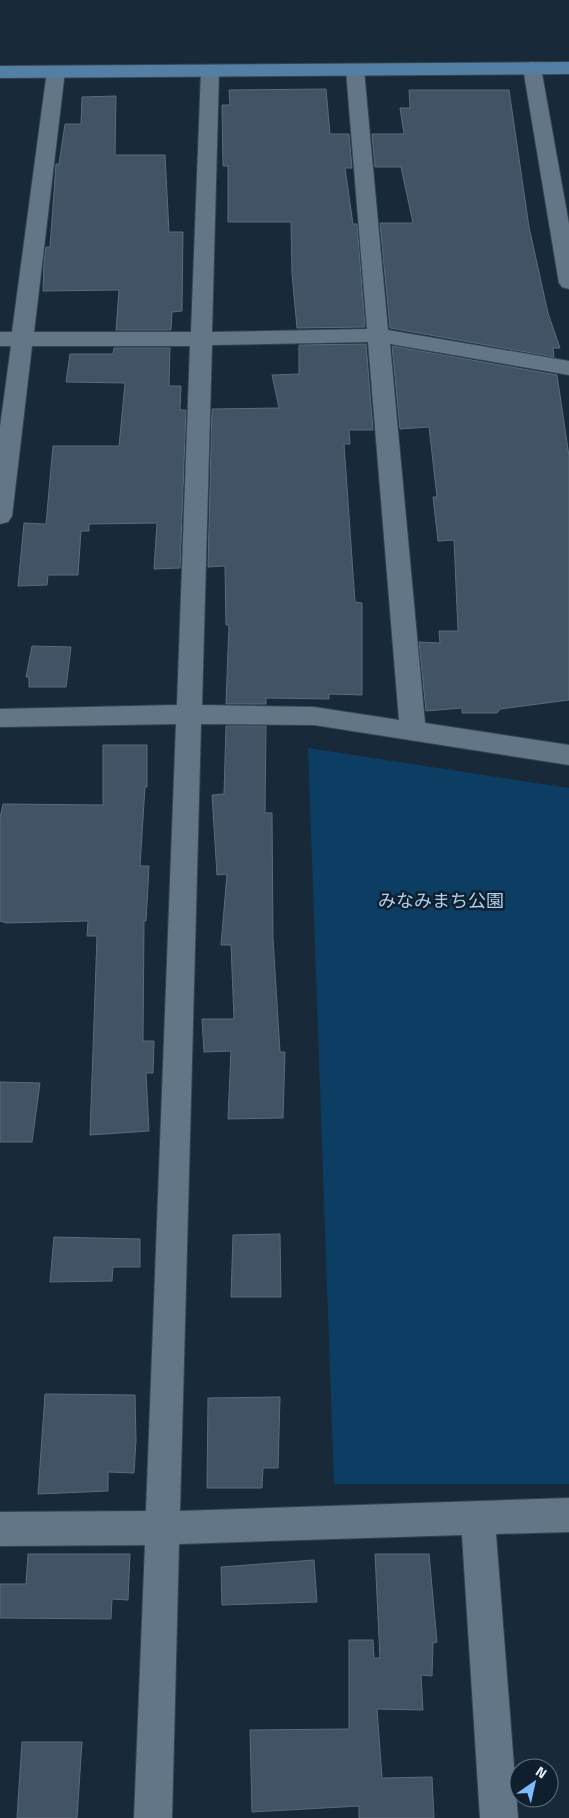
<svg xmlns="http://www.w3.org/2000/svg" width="569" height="1818" viewBox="0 0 569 1818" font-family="'Titillium Web','Noto Sans JP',sans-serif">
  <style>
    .green { fill: #0c3d63 }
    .building { fill: #415365; stroke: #586c7e }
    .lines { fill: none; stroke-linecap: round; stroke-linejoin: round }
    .street-casing { stroke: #364450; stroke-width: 2 }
    .secondary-casing { stroke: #364450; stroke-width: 2 }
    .street { fill: #627688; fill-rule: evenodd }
    .secondary { fill: #527fa3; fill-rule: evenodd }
    .labels { text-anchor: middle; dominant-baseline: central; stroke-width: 5; stroke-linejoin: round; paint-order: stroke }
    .park-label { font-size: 18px; fill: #afd1f0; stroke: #0f1f2e }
  </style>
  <rect width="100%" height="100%" fill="#182939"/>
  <!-- green -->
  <path class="green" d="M 308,748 L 569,788 L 569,1484 L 334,1484 Z"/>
  <!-- building -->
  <path class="building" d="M 326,89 L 330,134 L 349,134 L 352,168 L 345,168 L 353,224 L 357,224 L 365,327 L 297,328 L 292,274 L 291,222 L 228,222 L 228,166 L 223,166 L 222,105 L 230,105 L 229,90 Z
    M 409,90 L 509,90 L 529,227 L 548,313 L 560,348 L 553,348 L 554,357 L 390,328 L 380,223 L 413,223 L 401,167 L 375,167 L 372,134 L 404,134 L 400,108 L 410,108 Z
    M 116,96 L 115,155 L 165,155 L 169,232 L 183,232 L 182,311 L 172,312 L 171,330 L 116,330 L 119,290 L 43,291 L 44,262 L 46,247 L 50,247 L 56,164 L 59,164 L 65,124 L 81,124 L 82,97 Z
    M 366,344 L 373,430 L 349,430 L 350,444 L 344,444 L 355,602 L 362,603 L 362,695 L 329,694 L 329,699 L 266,698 L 266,704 L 226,704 L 229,625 L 226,625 L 225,566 L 208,567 L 212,409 L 279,408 L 272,375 L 299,374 L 299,345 Z
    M 392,346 L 557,375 L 569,456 L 569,700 L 500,709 L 497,713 L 462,713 L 462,708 L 426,711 L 419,642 L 440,643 L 439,631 L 458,631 L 454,540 L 438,541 L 433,497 L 437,497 L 429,427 L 400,429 Z
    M 114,348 L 170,348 L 169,386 L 181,386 L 180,410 L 186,410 L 180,568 L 154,569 L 157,523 L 89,524 L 89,531 L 81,531 L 78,575 L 48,575 L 47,585 L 18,586 L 24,523 L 46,524 L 53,446 L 119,446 L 125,383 L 66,382 L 70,354 L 113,354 Z
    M 32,646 L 71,647 L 66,687 L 29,687 L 29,677 L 26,677 Z
    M 226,726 L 266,726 L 265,813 L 272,813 L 273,939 L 280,1052 L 285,1052 L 283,1118 L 228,1119 L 231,1051 L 204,1052 L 202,1019 L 234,1019 L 231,945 L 221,945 L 227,874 L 217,875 L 212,795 L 224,794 Z
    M 103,745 L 147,745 L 147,787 L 145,787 L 140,866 L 149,866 L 146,921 L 144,921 L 143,1041 L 154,1041 L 153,1073 L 146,1073 L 149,1131 L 90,1135 L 97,936 L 87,936 L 88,921 L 6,923 L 0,921 L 0,818 L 3,804 L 103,805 Z
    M 0,1082 L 40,1083 L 32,1142 L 0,1142 Z
    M 280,1234 L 281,1297 L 231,1297 L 233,1235 Z
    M 54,1237 L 140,1239 L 140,1267 L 113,1267 L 112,1281 L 50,1282 Z
    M 45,1394 L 135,1395 L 136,1440 L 134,1473 L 108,1472 L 108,1491 L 38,1494 Z
    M 280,1397 L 278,1468 L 263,1468 L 262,1488 L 207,1488 L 208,1398 Z
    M 28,1554 L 130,1554 L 128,1600 L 112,1599 L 111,1619 L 0,1618 L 0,1584 L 26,1584 Z
    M 375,1554 L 429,1554 L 437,1642 L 433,1643 L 432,1676 L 421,1675 L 423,1710 L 377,1709 L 382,1778 L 432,1777 L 434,1818 L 359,1818 L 359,1806 L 252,1812 L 250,1730 L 349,1729 L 349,1640 L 373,1640 L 374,1658 L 380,1658 Z
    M 314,1560 L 317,1602 L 222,1605 L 221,1567 Z
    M 22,1742 L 82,1742 L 77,1818 L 17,1818 Z"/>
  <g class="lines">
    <!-- street casing -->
    <g class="street-casing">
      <path id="street" d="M 532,62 L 539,64 L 541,68 L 569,224 L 569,289 L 562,287 L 559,283 L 523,68 L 525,64 Z
        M 355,64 L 362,66 L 364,70 L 388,330 L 569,361 L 569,375 L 390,344 L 425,723 L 569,745 L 569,765 L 314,725 L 201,724 L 180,1511 L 569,1498 L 569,1532 L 496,1534 L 518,1818 L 480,1818 L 462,1535 L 179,1544 L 172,1818 L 134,1818 L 145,1545 L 0,1546 L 0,1512 L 146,1511 L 176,724 L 0,727 L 0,709 L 177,705 L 190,346 L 32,346 L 12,516 L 8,522 L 0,524 L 0,427 L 11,346 L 0,346 L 0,332 L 12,332 L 47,71 L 49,67 L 63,67 L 65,71 L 34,332 L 191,332 L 201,71 L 203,67 L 217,67 L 219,71 L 212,332 L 367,329 L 346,70 L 348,66 ZM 368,342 L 399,720 L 314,707 L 202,705 L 212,345 Z"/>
    </g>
    <!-- secondary casing -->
    <g class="secondary-casing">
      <path id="secondary" d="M 569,62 L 569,74 L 0,78 L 0,66 Z"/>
    </g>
    <!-- street -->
    <use href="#street" class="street"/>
    <!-- secondary -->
    <use href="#secondary" class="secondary"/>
  </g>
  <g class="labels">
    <!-- park labels -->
    <g class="park-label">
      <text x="441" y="900">みなみまち公園</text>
    </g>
  </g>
  <!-- north arrow -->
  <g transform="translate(534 1783) rotate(34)"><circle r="24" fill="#0f1f2e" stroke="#667481"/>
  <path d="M0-4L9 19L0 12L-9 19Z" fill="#7cbef9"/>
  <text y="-8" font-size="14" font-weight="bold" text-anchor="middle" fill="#e9f4fe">N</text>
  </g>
</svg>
